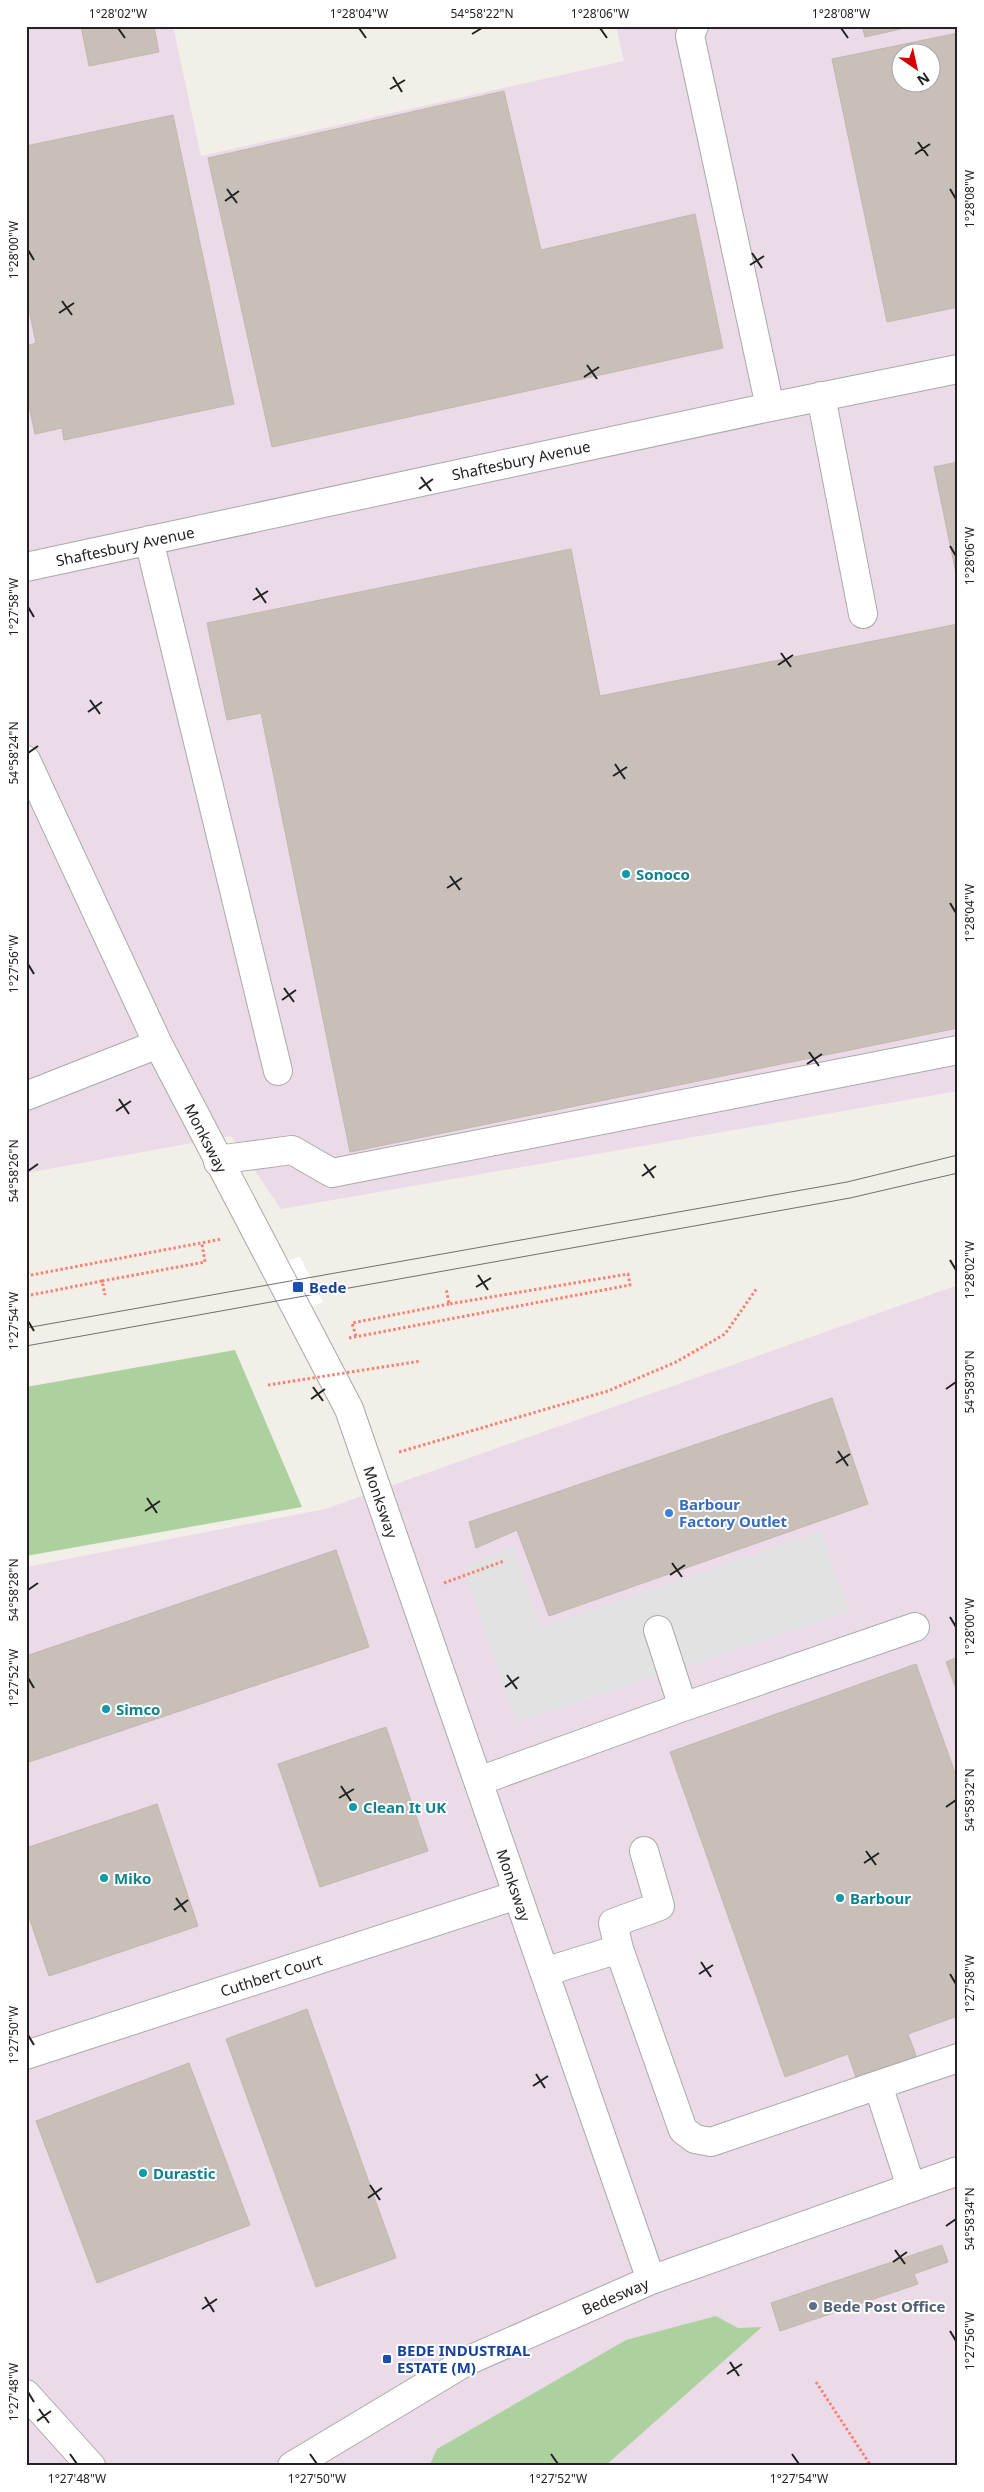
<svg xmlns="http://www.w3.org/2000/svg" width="984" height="2492" viewBox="0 0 984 2492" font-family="'Noto Sans',sans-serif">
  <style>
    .industrial { fill: #ebdbe8; fill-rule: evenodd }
    .forest { fill: #add19e }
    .parking { fill: #e2e2e2 }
    .pier { fill: #fff }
    .building { fill: #c7bfb8; stroke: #c4b6ab; fill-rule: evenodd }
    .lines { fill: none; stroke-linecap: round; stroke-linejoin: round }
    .minor-casing { stroke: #a9a9a9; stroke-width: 30 }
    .path { stroke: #fa8072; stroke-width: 3; stroke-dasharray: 2.5 2.5; stroke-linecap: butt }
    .minor { stroke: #fff; stroke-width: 28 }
    .tram { stroke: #707070; stroke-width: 1 }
    .path-bridge { stroke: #fa8072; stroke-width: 3; stroke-dasharray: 2.5 2.5; stroke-linecap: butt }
    .ticks { fill: none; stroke: #222; stroke-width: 2 }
    .culture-dot { fill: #0f9aa8; stroke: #fff; stroke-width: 2 }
    .transit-dot { fill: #1a4fb4; stroke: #fff; stroke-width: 2 }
    .shop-dot { fill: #3f7fe0; stroke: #fff; stroke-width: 2 }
    .service-dot { fill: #5c6f8a; stroke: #fff; stroke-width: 2 }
    .labels { text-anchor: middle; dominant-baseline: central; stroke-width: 4; stroke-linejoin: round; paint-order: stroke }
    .street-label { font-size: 15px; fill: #222; stroke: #fff }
    .culture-label { font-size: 15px; font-weight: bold; fill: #0d838f; stroke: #fff; text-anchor: start }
    .transit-label { font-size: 15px; font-weight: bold; fill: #164399; stroke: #fff; text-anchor: start }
    .shop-label { font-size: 15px; font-weight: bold; fill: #366cbe; stroke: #fff; text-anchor: start }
    .service-label { font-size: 15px; font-weight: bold; fill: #4e5e75; stroke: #fff; text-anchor: start }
    .neatline { fill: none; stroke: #222; stroke-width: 2 }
    .ticks-label { font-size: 12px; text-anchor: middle; fill: #222 }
  </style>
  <rect width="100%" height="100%" fill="#f2efe9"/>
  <!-- industrial -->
  <path class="industrial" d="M 26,26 L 173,26 L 201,156 L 624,61 L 616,26 L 958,26 L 958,1091 L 281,1209 L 231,1136 L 26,1173 ZM 902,52 L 932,52 L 932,82 L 902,82 Z
    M 958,1285 L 958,2466 L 26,2466 L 26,1567 L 325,1509 Z"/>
  <!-- forest -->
  <path class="forest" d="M 235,1350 L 302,1507 L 26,1556 L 26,1387 Z
    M 716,2316 L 738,2328 L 762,2327 L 605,2466 L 429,2466 L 437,2449 L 626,2340 Z"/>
  <!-- parking -->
  <path class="parking" d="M 821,1531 L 850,1612 L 517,1723 L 463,1566 L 513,1547 L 540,1628 Z"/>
  <!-- pier -->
  <path class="pier" d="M 300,1257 L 323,1302 L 286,1316 L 263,1268 Z"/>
  <!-- building -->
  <path class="building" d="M 81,26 L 154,26 L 159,52 L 89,66 Z
    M 862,26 L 914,26 L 865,37 Z
    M 958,33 L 958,307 L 887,322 L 832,59 ZM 902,52 L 932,52 L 932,82 L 902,82 Z
    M 504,91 L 541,250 L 695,214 L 723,348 L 272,447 L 208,158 Z
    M 173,115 L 234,404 L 64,440 L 62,428 L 35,434 L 26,392 L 26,346 L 36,343 L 26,295 L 26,146 Z
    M 958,462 L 958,583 L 934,467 Z
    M 571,549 L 600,696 L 958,624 L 958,1028 L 350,1152 L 261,713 L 227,720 L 207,623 Z
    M 832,1398 L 868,1504 L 549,1616 L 517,1530 L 476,1548 L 469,1522 Z
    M 336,1550 L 369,1647 L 26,1763 L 26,1656 Z
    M 958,1657 L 958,1694 L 946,1662 Z
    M 916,1664 L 958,1781 L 958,2016 L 908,2034 L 918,2061 L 858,2083 L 848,2054 L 785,2077 L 670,1752 Z
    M 386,1727 L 428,1851 L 320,1887 L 278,1764 Z
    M 157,1804 L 198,1926 L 49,1976 L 26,1908 L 26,1848 Z
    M 307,2009 L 396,2258 L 316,2287 L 226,2039 Z
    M 189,2063 L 250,2225 L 97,2283 L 36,2121 Z
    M 942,2245 L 948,2262 L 914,2274 L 918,2284 L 780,2331 L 771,2303 Z"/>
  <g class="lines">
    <!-- minor casing -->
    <g class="minor-casing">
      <path id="minor" d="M 694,26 L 690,36 L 770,407
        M 821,396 L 863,614
        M 149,540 L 278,1071
        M 26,567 L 770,407 L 958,369
        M 26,760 L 158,1044 L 349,1409 L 651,2280
        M 26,1096 L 158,1044
        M 218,1162 L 224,1159 L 292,1150 L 332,1173 L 958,1050
        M 658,1630 L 683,1707
        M 479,1781 L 683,1707 L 915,1627
        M 644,1851 L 660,1906 L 613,1923 L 619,1949 L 683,2130 L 695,2139 L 711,2142 L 878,2085 L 911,2187
        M 544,1972 L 619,1949
        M 26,2055 L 517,1895
        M 878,2085 L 958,2058
        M 26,2394 L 91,2466
        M 292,2466 L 467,2361 L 651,2280 L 958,2171"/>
    </g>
    <!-- path -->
    <path class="path" d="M 26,1276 L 222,1239
      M 102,1281 L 205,1262 L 202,1244
      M 26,1296 L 102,1281 L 105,1295
      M 356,1336 L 352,1323 L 449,1304
      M 349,1338 L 630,1285 L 628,1274 L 449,1304 L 446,1288
      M 399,1452 L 608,1391 L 676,1362 L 725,1334 L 757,1288
      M 444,1583 L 504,1561
      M 816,2382 L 871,2466"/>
    <!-- minor -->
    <use href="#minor" class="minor"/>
    <!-- tram -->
    <path class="tram" d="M 26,1328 L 847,1182 L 958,1155
      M 26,1346 L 850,1198 L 958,1173"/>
    <!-- path-bridge -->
    <path class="path-bridge" d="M 268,1385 L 421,1361"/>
  </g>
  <!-- ticks -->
  <path class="ticks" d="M 118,28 L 125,38M 359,28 L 366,38M 600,28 L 607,38M 841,28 L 848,38M 472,34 L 482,28M 393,77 L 402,92M 390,89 L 405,80M 918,142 L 928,156M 915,154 L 930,144M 227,189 L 237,203M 950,189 L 956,199M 225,201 L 239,191M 28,250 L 34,260M 752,253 L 762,268M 750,265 L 764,256M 62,301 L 72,315M 59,313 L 74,303M 587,365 L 597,379M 584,377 L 599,367M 421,477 L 431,491M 419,489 L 433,479M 950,546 L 956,556M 256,588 L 266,603M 253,600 L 268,591M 28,607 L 34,617M 781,653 L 791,667M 778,665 L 793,655M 90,700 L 100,714M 88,712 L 102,702M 28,753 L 38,746M 615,764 L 625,779M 613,776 L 627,767M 450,876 L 460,890M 447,888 L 462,878M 950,903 L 956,913M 28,964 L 34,974M 284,988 L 294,1002M 282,1000 L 296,990M 809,1052 L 819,1066M 807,1064 L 822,1054M 119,1099 L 129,1114M 116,1111 L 131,1101M 644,1164 L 654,1178M 28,1171 L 38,1164M 642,1176 L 656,1166M 950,1260 L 956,1270M 478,1275 L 488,1290M 476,1287 L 491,1278M 28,1321 L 34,1331M 313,1387 L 323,1401M 946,1389 L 956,1382M 311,1399 L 325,1389M 838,1451 L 848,1466M 836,1463 L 850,1454M 147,1498 L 157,1513M 145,1511 L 160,1501M 672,1563 L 682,1577M 670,1575 L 685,1565M 28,1590 L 38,1583M 950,1617 L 956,1627M 507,1675 L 517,1689M 28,1678 L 34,1688M 505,1687 L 519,1677M 341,1786 L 351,1801M 339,1798 L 354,1789M 946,1807 L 956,1800M 866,1851 L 876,1865M 864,1863 L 879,1853M 176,1898 L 186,1912M 174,1910 L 188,1900M 701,1962 L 711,1977M 699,1974 L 713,1965M 950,1974 L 956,1984M 28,2035 L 34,2045M 536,2074 L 545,2088M 533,2086 L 548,2076M 370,2185 L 380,2200M 368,2198 L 382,2188M 946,2226 L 956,2219M 895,2250 L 905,2264M 893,2262 L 907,2252M 205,2297 L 214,2312M 202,2309 L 217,2299M 950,2331 L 956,2341M 730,2362 L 739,2376M 727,2374 L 742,2364M 28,2392 L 34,2402M 39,2409 L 49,2423M 37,2421 L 51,2411M 70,2454 L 77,2464M 310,2454 L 317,2464M 551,2454 L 558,2464M 792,2454 L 799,2464"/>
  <!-- markers -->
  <g class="culture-dot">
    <circle cx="626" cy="874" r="5"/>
    <circle cx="106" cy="1709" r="5"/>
    <circle cx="353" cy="1807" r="5"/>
    <circle cx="104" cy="1878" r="5"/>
    <circle cx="840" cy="1898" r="5"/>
    <circle cx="143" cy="2173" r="5"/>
  </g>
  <g class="transit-dot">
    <rect x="292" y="1281" width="12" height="12" rx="2.5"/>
    <rect x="382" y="2354" width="10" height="10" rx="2.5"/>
  </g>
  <circle class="shop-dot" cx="669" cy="1513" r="5"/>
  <circle class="service-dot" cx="813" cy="2306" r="5"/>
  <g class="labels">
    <!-- street labels -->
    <g class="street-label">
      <text transform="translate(521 460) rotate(-12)">Shaftesbury Avenue</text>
      <text transform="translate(125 546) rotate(-12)">Shaftesbury Avenue</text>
      <text transform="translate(206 1138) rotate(63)">Monksway</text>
      <text transform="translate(381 1502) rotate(71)">Monksway</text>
      <text transform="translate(514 1885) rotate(71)">Monksway</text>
      <text transform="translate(271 1975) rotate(-18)">Cuthbert Court</text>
      <text transform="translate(615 2296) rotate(-23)">Bedesway</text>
    </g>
    <!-- culture labels -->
    <g class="culture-label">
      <text x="636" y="874">Sonoco</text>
      <text x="116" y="1709">Simco</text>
      <text x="363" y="1807">Clean It UK</text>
      <text x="114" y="1878">Miko</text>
      <text x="850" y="1898">Barbour</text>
      <text x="153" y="2173">Durastic</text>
    </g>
    <!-- transit labels -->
    <g class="transit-label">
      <text x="309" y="1287">Bede</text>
      <text x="397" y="2350">BEDE INDUSTRIAL<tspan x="397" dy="17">ESTATE (M)</tspan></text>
    </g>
    <!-- shop labels -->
    <g class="shop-label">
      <text x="679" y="1504">Barbour<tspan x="679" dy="17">Factory Outlet</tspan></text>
    </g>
    <!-- service labels -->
    <g class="service-label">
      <text x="823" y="2306">Bede Post Office</text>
    </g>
  </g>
  <!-- border -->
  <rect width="984" height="2492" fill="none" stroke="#ffffff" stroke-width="55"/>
  <!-- north arrow -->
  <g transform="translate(916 68) rotate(146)"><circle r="24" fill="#ffffff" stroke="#a7a7a7"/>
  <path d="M0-4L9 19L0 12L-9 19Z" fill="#d40000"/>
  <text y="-8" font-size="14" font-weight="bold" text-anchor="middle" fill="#222222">N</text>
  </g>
  <rect x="28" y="28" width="928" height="2436" class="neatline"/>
  <g class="ticks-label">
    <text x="118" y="18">1°28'02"W</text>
    <text x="359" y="18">1°28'04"W</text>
    <text x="482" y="18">54°58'22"N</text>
    <text x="600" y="18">1°28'06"W</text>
    <text x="841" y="18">1°28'08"W</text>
    <text transform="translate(970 199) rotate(-90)" y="4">1°28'08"W</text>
    <text transform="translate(14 250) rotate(-90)" y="4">1°28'00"W</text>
    <text transform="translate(970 556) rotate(-90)" y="4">1°28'06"W</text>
    <text transform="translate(14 607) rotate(-90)" y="4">1°27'58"W</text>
    <text transform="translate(14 753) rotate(-90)" y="4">54°58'24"N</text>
    <text transform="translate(970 913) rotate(-90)" y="4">1°28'04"W</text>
    <text transform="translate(14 964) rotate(-90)" y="4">1°27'56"W</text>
    <text transform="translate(14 1171) rotate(-90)" y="4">54°58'26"N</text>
    <text transform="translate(970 1270) rotate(-90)" y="4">1°28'02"W</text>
    <text transform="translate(14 1321) rotate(-90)" y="4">1°27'54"W</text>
    <text transform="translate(970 1382) rotate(-90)" y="4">54°58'30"N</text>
    <text transform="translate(14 1590) rotate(-90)" y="4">54°58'28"N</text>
    <text transform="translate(970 1627) rotate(-90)" y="4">1°28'00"W</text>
    <text transform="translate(14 1678) rotate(-90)" y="4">1°27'52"W</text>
    <text transform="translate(970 1800) rotate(-90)" y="4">54°58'32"N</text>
    <text transform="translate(970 1984) rotate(-90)" y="4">1°27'58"W</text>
    <text transform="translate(14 2035) rotate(-90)" y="4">1°27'50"W</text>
    <text transform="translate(970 2219) rotate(-90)" y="4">54°58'34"N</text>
    <text transform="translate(970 2341) rotate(-90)" y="4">1°27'56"W</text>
    <text transform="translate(14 2392) rotate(-90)" y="4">1°27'48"W</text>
    <text x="77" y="2483">1°27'48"W</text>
    <text x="317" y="2483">1°27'50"W</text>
    <text x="558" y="2483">1°27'52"W</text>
    <text x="799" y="2483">1°27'54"W</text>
  </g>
</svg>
